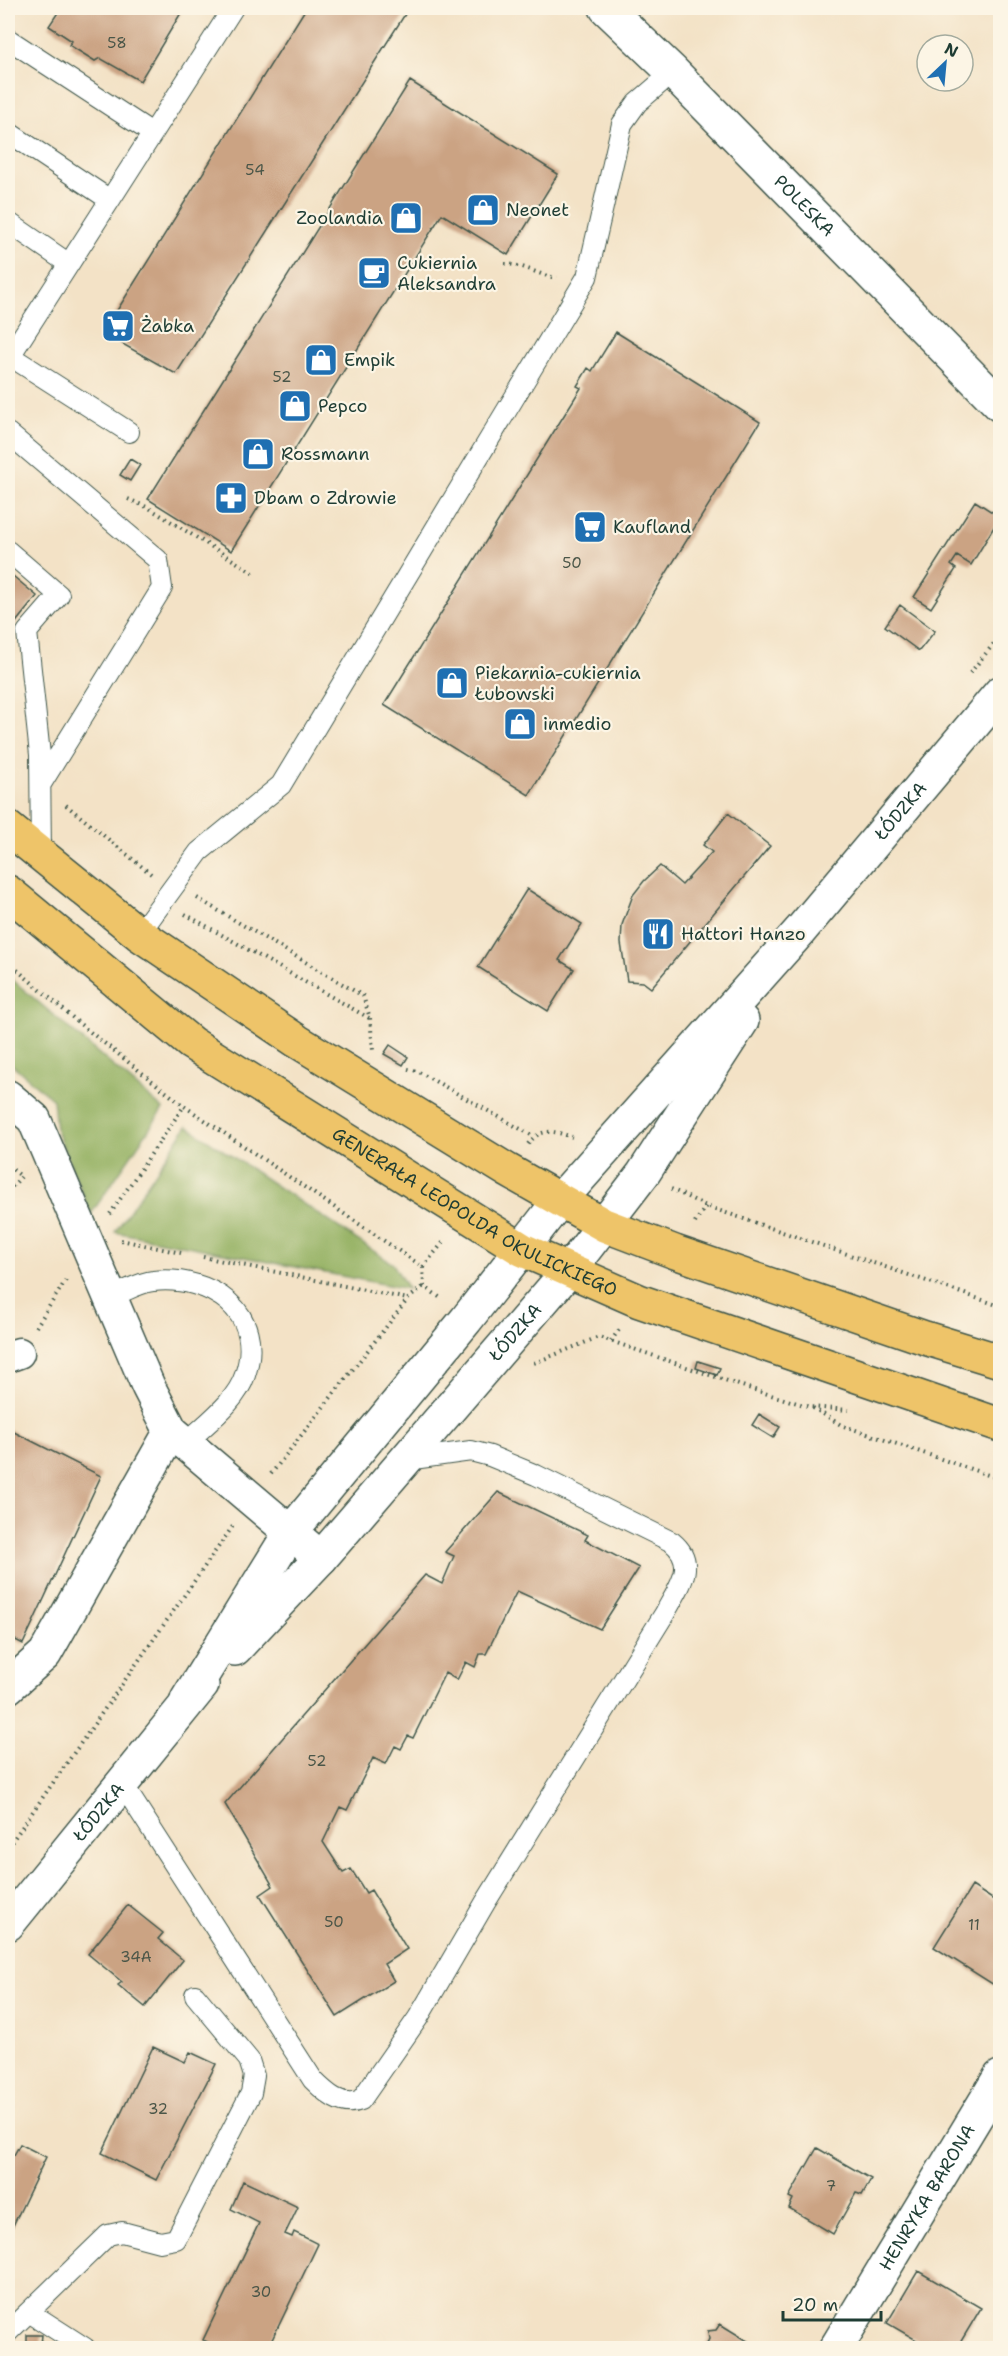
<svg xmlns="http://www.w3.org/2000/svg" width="1008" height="2356" viewBox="0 0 1008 2356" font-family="'Shantell Sans',sans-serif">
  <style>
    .forest { fill: #96b265; stroke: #5a784c; stroke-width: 1.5 }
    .building { fill: #cba383 }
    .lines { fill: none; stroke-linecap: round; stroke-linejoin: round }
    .service-casing { stroke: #3f564a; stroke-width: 22 }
    .pedestrian-casing { stroke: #3f564a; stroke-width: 33 }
    .minor-casing { stroke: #3f564a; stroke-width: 36 }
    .tertiary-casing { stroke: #3f564a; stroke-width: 36 }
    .primary-casing { stroke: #3f564a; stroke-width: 36 }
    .path { stroke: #3f564a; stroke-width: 4; stroke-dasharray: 1.5 4.5; stroke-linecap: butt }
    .service { stroke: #fff; stroke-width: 20 }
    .pedestrian { stroke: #fff; stroke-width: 30 }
    .minor { stroke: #fff; stroke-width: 33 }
    .tertiary { stroke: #fff; stroke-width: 33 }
    .primary { stroke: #eec469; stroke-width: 33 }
    .labels { text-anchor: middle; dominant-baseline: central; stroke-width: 4.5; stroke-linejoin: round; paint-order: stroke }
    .number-label { font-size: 15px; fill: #4a5648 }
    .street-label { font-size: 18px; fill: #1f3d34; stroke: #fcf5e5 }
    .poi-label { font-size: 18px; fill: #1f3d34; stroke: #fcf5e5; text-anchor: start }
  </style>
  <rect width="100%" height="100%" fill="#fcf5e5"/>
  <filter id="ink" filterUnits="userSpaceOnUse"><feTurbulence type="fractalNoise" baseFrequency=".0167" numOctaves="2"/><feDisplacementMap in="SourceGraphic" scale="12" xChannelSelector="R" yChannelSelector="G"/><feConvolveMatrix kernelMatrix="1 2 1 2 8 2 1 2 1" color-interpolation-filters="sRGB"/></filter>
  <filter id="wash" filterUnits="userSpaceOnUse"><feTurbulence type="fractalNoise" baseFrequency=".008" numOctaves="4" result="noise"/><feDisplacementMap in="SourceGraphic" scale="24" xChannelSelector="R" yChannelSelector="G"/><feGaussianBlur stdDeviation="1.35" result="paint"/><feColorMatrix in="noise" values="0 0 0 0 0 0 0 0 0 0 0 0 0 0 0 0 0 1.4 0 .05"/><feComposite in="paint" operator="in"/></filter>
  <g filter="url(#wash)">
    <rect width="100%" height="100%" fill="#f3e2c6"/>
    <!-- forest -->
    <path class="forest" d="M 8,976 L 163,1109 L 91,1214 L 56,1130 L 53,1100 L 8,1061 Z
      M 187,1126 L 393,1264 L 408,1289 L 115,1232 Z"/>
    <g id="blocks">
      <!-- building -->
      <path class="building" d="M 61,8 L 184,8 L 140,81 L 100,58 L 95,61 L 69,45 L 72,41 L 49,26 Z
        M 306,8 L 409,8 L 176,374 L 103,333 Z
        M 410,81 L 558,174 L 508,255 L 442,214 L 231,551 L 148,499 Z
        M 616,332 L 760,422 L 529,795 L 384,705 L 581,388 L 577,386 L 588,368 L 592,371 Z
        M 130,459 L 140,465 L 130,481 L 120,475 Z
        M 975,501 L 1000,517 L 971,565 L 957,556 L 951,565 L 956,569 L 931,608 L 914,597 Z
        M 8,572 L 37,596 L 8,632 Z
        M 900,605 L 935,631 L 919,651 L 885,626 Z
        M 728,813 L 770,846 L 651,988 L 643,982 L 627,981 L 621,943 L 622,925 L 633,895 L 644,881 L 660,866 L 682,885 L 712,852 L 703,845 Z
        M 527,889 L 582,924 L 559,960 L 574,969 L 548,1011 L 478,967 Z
        M 390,1045 L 408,1057 L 403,1065 L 384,1054 Z
        M 698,1361 L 720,1368 L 717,1375 L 696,1368 Z
        M 759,1414 L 780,1427 L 773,1438 L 752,1425 Z
        M 8,1429 L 101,1476 L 23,1644 L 8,1636 Z
        M 498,1492 L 588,1535 L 585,1540 L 639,1568 L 600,1629 L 517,1591 L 486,1654 L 480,1654 L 475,1667 L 466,1662 L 457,1680 L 445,1673 L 413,1738 L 408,1736 L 401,1749 L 395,1746 L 386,1764 L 373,1758 L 347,1810 L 340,1807 L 323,1842 L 343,1873 L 351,1869 L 366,1893 L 371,1890 L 407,1949 L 384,1964 L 394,1981 L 337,2017 L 260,1895 L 273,1886 L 225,1804 L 425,1575 L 442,1584 L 454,1556 L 445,1552 Z
        M 972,1886 L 1000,1904 L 1000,1974 L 994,1985 L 934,1947 Z
        M 128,1905 L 163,1933 L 158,1939 L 183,1960 L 145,2007 L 118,1985 L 122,1982 L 88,1954 Z
        M 153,2047 L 185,2062 L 190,2052 L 216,2064 L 156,2180 L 102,2153 Z
        M 20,2144 L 46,2157 L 8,2236 L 8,2152 L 14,2155 Z
        M 817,2148 L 871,2179 L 862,2195 L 856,2193 L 833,2234 L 789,2208 L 793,2199 L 789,2197 Z
        M 243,2181 L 298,2207 L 285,2234 L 292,2237 L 294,2232 L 318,2244 L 268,2348 L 221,2348 L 203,2340 L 259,2223 L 231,2209 Z
        M 918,2271 L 981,2308 L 957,2348 L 930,2348 L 887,2323 Z
        M 720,2324 L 759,2348 L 696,2348 L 706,2345 L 709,2339 L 708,2331 L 716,2330 Z
        M 27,2335 L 42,2335 L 41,2344 L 56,2344 L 56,2348 L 27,2348 Z"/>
    </g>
  </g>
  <g filter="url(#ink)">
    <use href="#blocks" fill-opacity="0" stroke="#3f564a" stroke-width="1.5"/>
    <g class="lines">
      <!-- service casing -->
      <g class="service-casing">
        <path id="service" d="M 8,39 L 152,133
          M 8,132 L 110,200 L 69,264
          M 110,200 L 233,8
          M 8,222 L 69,264 L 8,359
          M 10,356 L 129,432
          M 8,433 L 158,560 L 162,588 L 41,784
          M 8,551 L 59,595 L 27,632 L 40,755 L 41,856
          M 139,934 L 199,852 L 281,785 L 587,277 L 622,124 L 637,103 L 673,72
          M 110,1297 C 124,1292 140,1282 153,1281 C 211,1275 266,1312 245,1375 C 236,1403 205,1424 185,1444
          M 121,1782 L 313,2080 C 326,2093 341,2108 361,2100 L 418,2018 L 485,1903 L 665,1613 C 678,1588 699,1564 672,1542 L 536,1475 L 490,1456 L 471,1451 L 406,1460
          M 29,2312 L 85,2348
          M 8,2332 L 108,2235 L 122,2232 L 160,2242 L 176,2239 L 251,2093 L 254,2076 L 249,2060 L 195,1995"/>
      </g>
      <!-- pedestrian casing -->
      <g class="pedestrian-casing">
        <path id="pedestrian" d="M 8,1357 L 19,1353"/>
      </g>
      <!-- minor casing -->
      <g class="minor-casing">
        <g id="minor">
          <path id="s1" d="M 606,8 L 673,72 L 1000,405"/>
          <path d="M 8,1097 L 34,1119 L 148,1386 L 171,1431 L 321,1558"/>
          <path d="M 8,1687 L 45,1654 L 171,1431"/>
          <path id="s2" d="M 836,2348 L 1000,2077"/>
        </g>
      </g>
      <!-- tertiary casing -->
      <g class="tertiary-casing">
        <g id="tertiary">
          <path id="s3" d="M 235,1649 L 321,1558 L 569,1270 L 643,1174 L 742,1021"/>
          <path id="s4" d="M 187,1700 L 290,1533 L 466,1320 L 560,1200 L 800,931 L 1000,693"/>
          <path id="s5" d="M 8,1924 L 202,1685"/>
        </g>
      </g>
      <!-- primary casing -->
      <g class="primary-casing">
        <g id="primary">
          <path d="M 8,828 L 139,934 L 297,1041 L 507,1170 L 604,1225 L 675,1252 L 925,1338 L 1000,1361"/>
          <path id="s6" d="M 8,892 L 191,1043 L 523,1250 L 639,1301 L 1000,1425"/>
        </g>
      </g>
      <!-- path -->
      <path class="path" d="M 505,264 C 526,265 537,275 557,278
        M 128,499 L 149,508 L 257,575
        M 970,673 L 1000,636
        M 66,805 L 151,874
        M 197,898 L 363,996 L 370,1018 L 373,1050
        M 185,914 L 369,1018
        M 8,962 L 80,1024 L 184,1106 L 423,1267 L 424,1286 L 442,1299
        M 408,1069 L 417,1071 L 533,1136
        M 528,1144 C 541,1127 554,1131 572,1137
        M 8,1166 L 21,1176
        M 671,1189 L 706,1206 L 1000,1306
        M 8,1191 L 21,1177
        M 110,1214 L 184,1106
        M 695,1223 L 706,1206
        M 121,1240 L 181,1253
        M 203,1257 L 408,1299
        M 423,1267 L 445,1240
        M 36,1327 L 66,1280
        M 611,1341 L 621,1327
        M 534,1363 L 599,1337 L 745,1387 L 810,1407 L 849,1410
        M 813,1408 L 841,1425 L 1000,1479
        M 271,1474 L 408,1299 L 424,1286
        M 8,1847 L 233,1526"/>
      <!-- service -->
      <use href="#service" class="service"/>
      <!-- pedestrian -->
      <use href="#pedestrian" class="pedestrian"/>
      <!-- minor -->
      <use href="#minor" class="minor"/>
      <!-- tertiary -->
      <use href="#tertiary" class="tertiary"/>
      <!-- primary -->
      <use href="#primary" class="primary"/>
    </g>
  </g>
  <!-- icons -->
  <defs>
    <g id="shop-square" transform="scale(1.725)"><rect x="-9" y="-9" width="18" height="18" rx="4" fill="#1f6fb2" stroke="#fcf5e5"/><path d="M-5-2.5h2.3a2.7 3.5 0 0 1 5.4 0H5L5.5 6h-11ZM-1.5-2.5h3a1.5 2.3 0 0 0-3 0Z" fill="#fff"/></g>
    <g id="cafe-square" transform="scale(1.725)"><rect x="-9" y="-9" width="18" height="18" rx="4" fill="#1f6fb2" stroke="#fcf5e5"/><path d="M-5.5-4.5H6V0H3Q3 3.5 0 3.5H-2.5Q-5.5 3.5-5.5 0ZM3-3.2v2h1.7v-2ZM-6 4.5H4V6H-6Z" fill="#fff"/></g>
    <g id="supermarket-square" transform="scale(1.725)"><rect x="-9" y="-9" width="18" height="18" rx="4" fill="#1f6fb2" stroke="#fcf5e5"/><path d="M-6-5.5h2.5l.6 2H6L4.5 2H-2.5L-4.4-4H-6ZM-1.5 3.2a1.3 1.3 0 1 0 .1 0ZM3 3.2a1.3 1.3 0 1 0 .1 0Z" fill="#fff"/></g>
    <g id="pharmacy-square" transform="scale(1.725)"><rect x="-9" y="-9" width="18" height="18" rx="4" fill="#1f6fb2" stroke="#fcf5e5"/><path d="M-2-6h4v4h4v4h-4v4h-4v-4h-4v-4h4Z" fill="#fff"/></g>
    <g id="restaurant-square" transform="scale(1.725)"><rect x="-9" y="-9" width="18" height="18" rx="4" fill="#1f6fb2" stroke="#fcf5e5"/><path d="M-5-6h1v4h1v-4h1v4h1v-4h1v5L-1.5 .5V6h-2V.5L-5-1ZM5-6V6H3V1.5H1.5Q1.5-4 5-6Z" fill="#fff"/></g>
  </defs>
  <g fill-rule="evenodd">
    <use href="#shop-square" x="483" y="210"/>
    <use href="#shop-square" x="406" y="218"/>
    <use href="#cafe-square" x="374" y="273"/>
    <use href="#supermarket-square" x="118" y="326"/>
    <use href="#shop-square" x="321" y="360"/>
    <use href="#shop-square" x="295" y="406"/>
    <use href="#shop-square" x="258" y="454"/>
    <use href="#pharmacy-square" x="231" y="498"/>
    <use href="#supermarket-square" x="590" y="527"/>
    <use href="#shop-square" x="452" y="683"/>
    <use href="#shop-square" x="520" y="724"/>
    <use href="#restaurant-square" x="658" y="934"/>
  </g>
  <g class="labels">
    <!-- number labels -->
    <g class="number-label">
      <text x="117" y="43">58</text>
      <text x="255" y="170">54</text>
      <text x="282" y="377">52</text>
      <text x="572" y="563">50</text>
      <text x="317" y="1761">52</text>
      <text x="334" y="1922">50</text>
      <text x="974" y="1925">11</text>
      <text x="136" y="1957">34A</text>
      <text x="158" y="2109">32</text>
      <text x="831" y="2186">7</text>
      <text x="261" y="2292">30</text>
    </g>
    <!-- street labels -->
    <g class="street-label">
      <text stroke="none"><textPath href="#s1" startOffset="280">POLESKA</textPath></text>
      <text stroke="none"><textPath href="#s4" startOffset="1142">ŁÓDZKA</textPath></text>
      <text stroke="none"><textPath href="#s6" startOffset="568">GENERAŁA LEOPOLDA OKULICKIEGO</textPath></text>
      <text stroke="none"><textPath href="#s3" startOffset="423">ŁÓDZKA</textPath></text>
      <text stroke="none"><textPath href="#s5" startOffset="144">ŁÓDZKA</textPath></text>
      <text stroke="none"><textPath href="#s2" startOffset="176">HENRYKA BARONA</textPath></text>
    </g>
    <!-- poi labels -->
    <g class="poi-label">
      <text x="506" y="210">Neonet</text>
      <text x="383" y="218" text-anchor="end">Zoolandia</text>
      <text x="397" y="263">Cukiernia<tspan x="397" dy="21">Aleksandra</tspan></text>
      <text x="141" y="326">Żabka</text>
      <text x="344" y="360">Empik</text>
      <text x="318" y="406">Pepco</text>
      <text x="281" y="454">Rossmann</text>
      <text x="254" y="498">Dbam o Zdrowie</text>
      <text x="613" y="527">Kaufland</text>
      <text x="475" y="673">Piekarnia-cukiernia<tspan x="475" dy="21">Łubowski</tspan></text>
      <text x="543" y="724">inmedio</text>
      <text x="681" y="934">Hattori Hanzo</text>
    </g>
  </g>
  <!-- margin -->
  <rect width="1008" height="2356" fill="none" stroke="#fcf5e5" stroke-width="30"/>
  <!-- north arrow -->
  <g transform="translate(945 63) rotate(26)"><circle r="28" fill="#fcf5e5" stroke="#a4ab9e" stroke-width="1.5"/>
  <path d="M0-4.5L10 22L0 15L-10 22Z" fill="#1f6fb2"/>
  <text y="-9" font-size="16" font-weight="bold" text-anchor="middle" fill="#1f3d34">N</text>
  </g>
  <!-- scale -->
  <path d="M783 2311v9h98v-9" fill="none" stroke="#1f3d34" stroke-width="3"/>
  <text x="792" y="2311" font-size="18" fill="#1f3d34" stroke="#fcf5e5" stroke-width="4.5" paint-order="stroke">20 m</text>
</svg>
